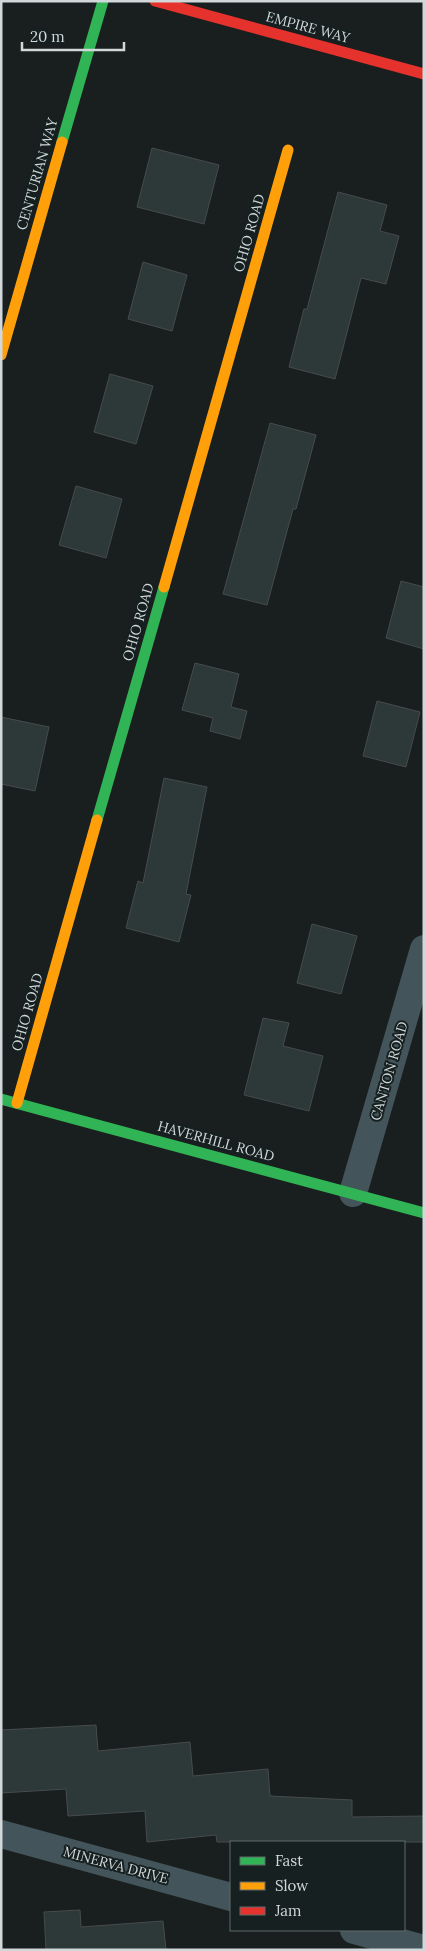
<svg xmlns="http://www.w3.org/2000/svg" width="425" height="1951" viewBox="0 0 425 1951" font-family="Lora,serif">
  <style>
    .building { fill: #2d3838; stroke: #474b4b }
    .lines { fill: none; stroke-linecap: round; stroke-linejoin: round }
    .street { stroke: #43545a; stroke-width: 28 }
    .fast { stroke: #30b455; stroke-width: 11 }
    .slow { stroke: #ff9f0a; stroke-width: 11 }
    .jam { stroke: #e5322d; stroke-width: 11 }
    .labels { text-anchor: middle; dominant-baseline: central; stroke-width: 4; stroke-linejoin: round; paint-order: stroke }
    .street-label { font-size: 14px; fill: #d2d8d9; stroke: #162021 }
  </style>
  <rect width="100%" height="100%" fill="#191e1e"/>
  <!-- building -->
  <path class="building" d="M 152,148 L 219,165 L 204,224 L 137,207 Z
    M 338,192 L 387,205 L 380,231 L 399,236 L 386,284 L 361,278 L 335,379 L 289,367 L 304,309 L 307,309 Z
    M 143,262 L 187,275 L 172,331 L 128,319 Z
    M 110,374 L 153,386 L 136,444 L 94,432 Z
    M 270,423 L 316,435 L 296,509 L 293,509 L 267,605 L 223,594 Z
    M 76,486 L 122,499 L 106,558 L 59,545 Z
    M 401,581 L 424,587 L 424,649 L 386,638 Z
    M 195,663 L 239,674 L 231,707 L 247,711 L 240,739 L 210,731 L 213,718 L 182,710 Z
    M 377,701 L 420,712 L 406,767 L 363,756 Z
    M 1,717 L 49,727 L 35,791 L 1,784 Z
    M 164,778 L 207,787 L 186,894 L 191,895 L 179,942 L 126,928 L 138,881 L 143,883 Z
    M 312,924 L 357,936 L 341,994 L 297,983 Z
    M 263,1018 L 289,1023 L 283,1046 L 323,1056 L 309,1111 L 244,1095 Z
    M 96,1725 L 98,1751 L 190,1742 L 193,1776 L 268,1769 L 270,1796 L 352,1800 L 352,1817 L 424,1816 L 424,1842 L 217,1842 L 216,1835 L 147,1842 L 145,1811 L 68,1816 L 66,1789 L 1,1793 L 1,1730 Z
    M 80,1910 L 81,1927 L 163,1921 L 166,1950 L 46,1950 L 44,1912 Z"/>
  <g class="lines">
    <!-- street -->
    <path class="street" d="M 353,1193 L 424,949
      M 1,1834 L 231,1897
      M 354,1930 L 424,1949"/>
    <!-- fast -->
    <path class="fast" d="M 62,142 L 103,1
      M 97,820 L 164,587
      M 1,1099 L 424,1213"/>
    <!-- slow -->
    <path class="slow" d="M 1,355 L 62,142
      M 164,587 L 288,150
      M 17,1103 L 97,820"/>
    <!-- jam -->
    <path class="jam" d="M 155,1 L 424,74"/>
  </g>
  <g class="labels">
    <!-- street labels -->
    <g class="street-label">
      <text transform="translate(308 27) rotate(15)">EMPIRE WAY</text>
      <text transform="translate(37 174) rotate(-74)">CENTURIAN WAY</text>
      <text transform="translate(249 233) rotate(-74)">OHIO ROAD</text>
      <text transform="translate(138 622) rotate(-74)">OHIO ROAD</text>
      <text transform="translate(27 1012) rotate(-74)">OHIO ROAD</text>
      <text transform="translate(389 1071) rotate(-74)">CANTON ROAD</text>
      <text transform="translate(216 1141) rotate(15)">HAVERHILL ROAD</text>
      <text transform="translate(116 1865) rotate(15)">MINERVA DRIVE</text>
    </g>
  </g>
  <!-- border -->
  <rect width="425" height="1951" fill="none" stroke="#d2d8d9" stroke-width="5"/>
  <!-- legend -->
  <rect x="230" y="1841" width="175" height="90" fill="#162021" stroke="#616a6b"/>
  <rect x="240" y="1857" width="25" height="8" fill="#30b455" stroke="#616a6b"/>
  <text x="275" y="1866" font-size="15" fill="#d2d8d9">Fast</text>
  <rect x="240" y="1882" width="25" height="8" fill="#ff9f0a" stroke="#616a6b"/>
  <text x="275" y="1891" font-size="15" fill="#d2d8d9">Slow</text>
  <rect x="240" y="1907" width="25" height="8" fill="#e5322d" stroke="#616a6b"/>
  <text x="275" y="1916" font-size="15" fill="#d2d8d9">Jam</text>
  <!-- scale -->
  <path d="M22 42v8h102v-8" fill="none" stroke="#d2d8d9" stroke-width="2.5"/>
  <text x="30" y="42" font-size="15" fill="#d2d8d9" stroke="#162021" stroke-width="4" paint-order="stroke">20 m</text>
</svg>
